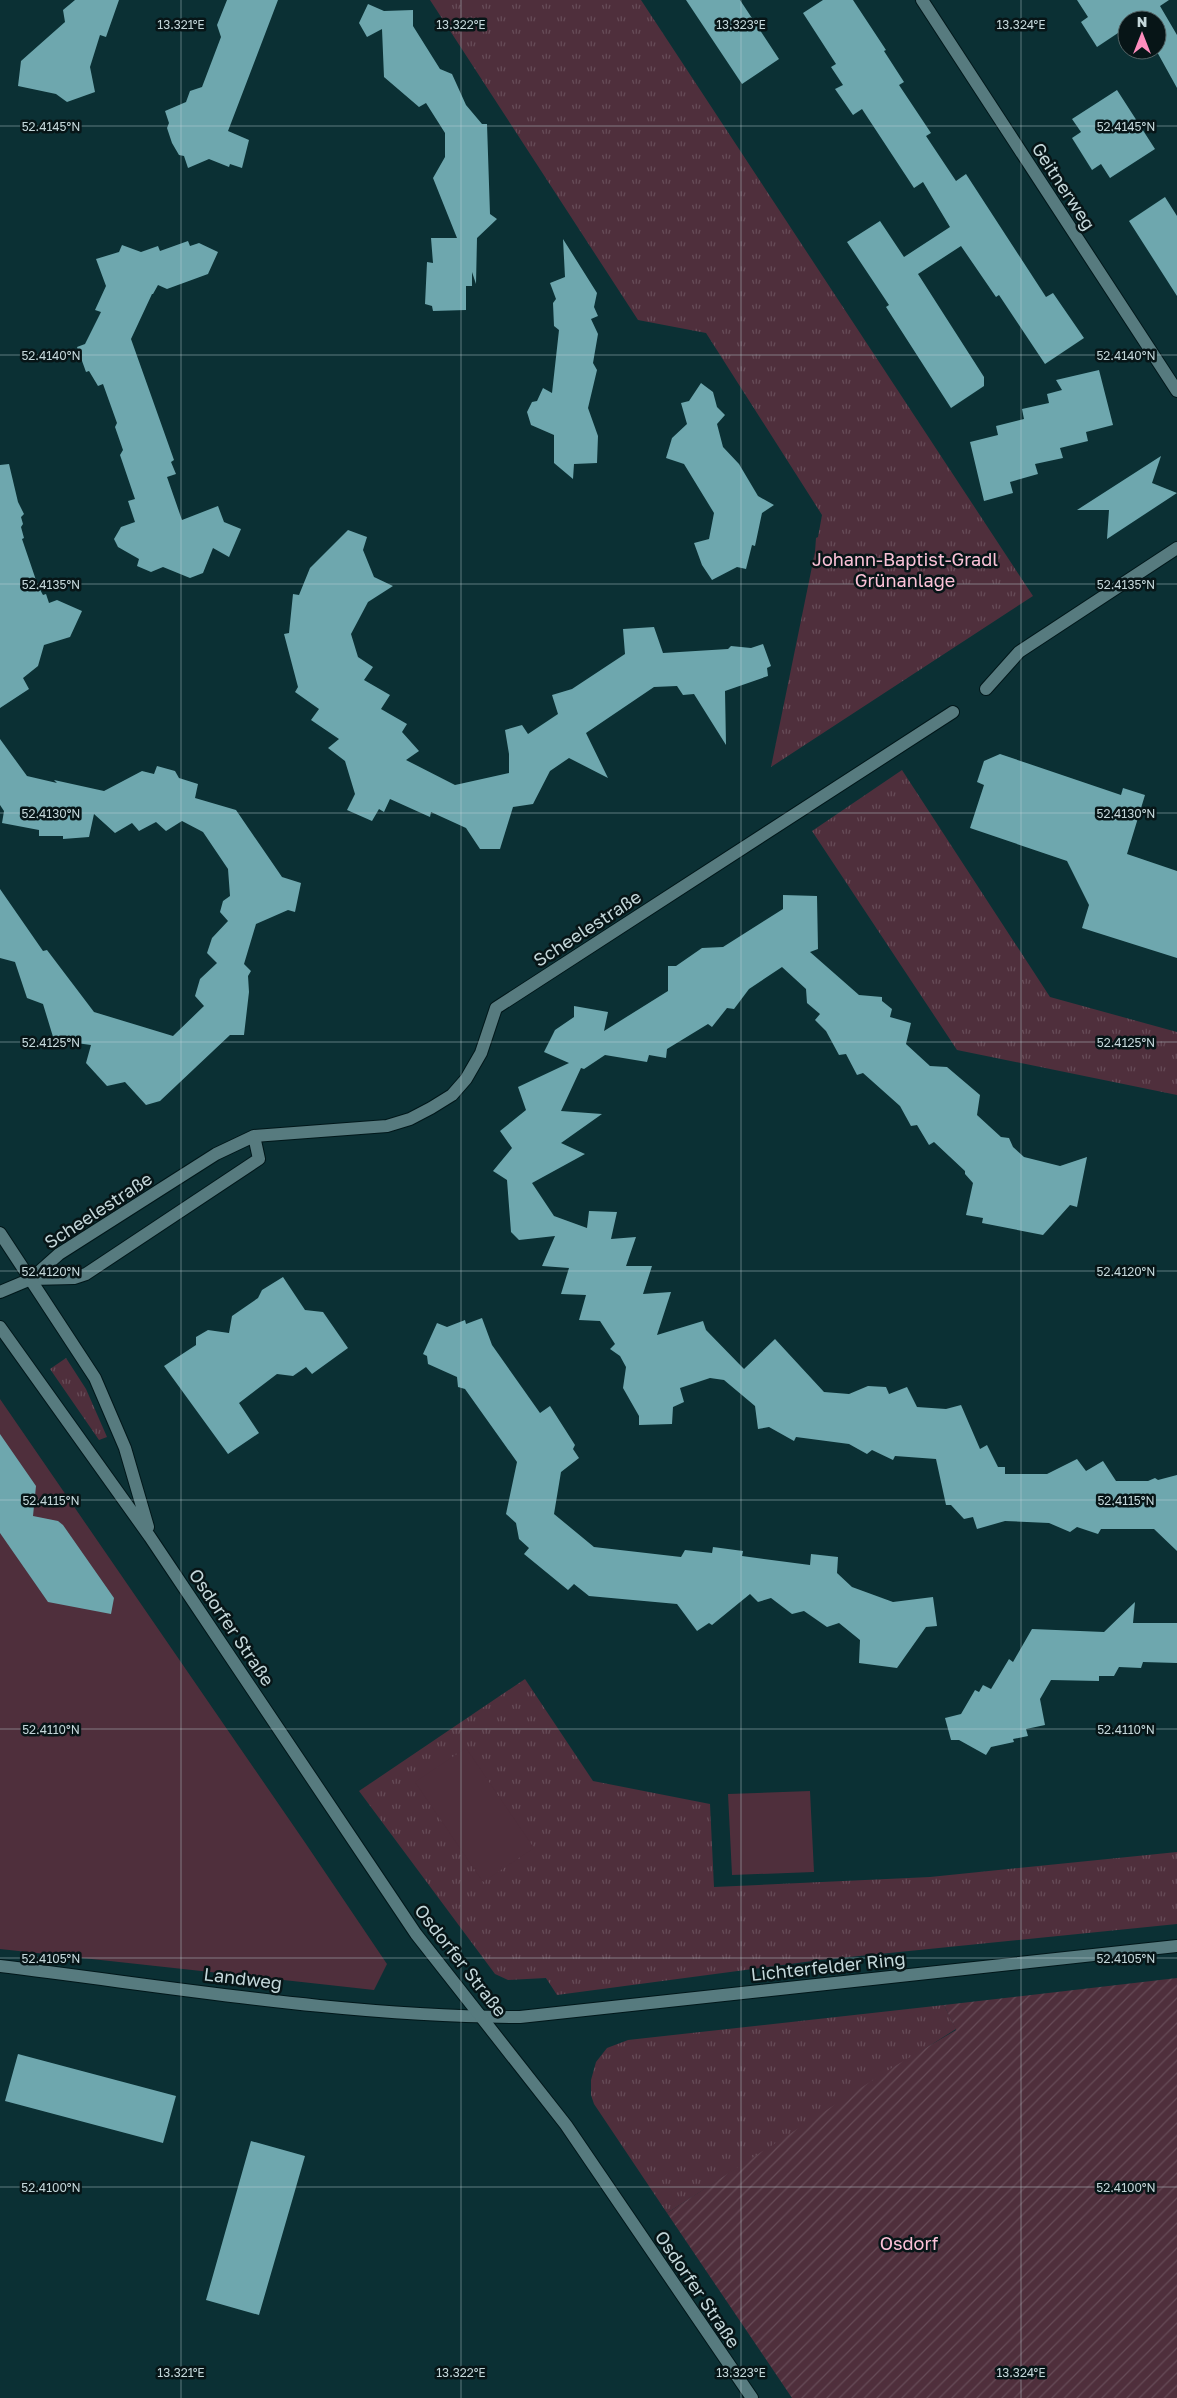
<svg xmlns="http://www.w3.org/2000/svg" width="1177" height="2398" viewBox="0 0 1177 2398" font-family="'Golos Text',sans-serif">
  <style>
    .grass { fill: url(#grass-tufts) }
    .garden { fill: url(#garden-furrows) }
    .pitch { fill: #4f2f3c }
    .building { fill: #6ea7ae }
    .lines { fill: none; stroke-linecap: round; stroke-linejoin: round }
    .minor-casing { stroke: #00171a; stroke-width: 14 }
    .tertiary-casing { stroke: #00171a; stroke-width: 14 }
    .minor { stroke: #577b7f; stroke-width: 12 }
    .tertiary { stroke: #577b7f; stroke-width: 12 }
    .ticks { fill: none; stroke: #c4d7da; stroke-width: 1; stroke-opacity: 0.45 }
    .labels { text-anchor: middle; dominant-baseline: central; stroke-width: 5; stroke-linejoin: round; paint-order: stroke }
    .street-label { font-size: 18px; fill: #c4d7da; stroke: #071517 }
    .park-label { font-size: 18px; fill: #fcc2d8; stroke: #071517 }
    .ticks-label { font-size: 12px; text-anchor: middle; fill: #c4d7da; stroke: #071517; stroke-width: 5; stroke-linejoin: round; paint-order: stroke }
  </style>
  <defs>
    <pattern id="grass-tufts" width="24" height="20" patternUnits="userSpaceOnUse" patternTransform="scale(1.25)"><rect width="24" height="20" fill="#4f2f3c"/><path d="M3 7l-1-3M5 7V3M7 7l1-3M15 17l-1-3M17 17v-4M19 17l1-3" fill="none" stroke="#674c58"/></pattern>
    <pattern id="garden-furrows" width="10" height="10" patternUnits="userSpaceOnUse" patternTransform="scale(1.25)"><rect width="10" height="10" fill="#4f2f3c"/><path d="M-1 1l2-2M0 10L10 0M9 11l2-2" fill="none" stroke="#674c58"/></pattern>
  </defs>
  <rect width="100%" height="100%" fill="#0b3034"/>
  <!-- grass -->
  <path class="grass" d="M 430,0 L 641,0 L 1033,596 L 771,767 L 815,552 L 816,538 L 818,537 L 822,515 L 706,333 L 638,320 Z
    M 902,770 L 1050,997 L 1177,1032 L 1177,1095 L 957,1050 L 812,831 Z
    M 66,1358 L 86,1389 L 107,1437 L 99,1440 L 50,1369 Z
    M 525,1679 L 593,1781 L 710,1804 L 714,1887 L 930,1877 L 1177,1852 L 1177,1924 L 820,1960 L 557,1995 L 546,1978 L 508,1980 L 495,1974 L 359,1791 Z
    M 944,2005 L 956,2029 L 667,2213 L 594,2104 L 591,2095 L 591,2080 L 596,2062 L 607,2048 L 628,2040 Z"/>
  <!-- garden -->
  <path class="garden" d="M 1177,1978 L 1177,2398 L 792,2398 L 667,2213 L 890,2069 L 956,2030 L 944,2005 Z"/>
  <!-- pitch -->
  <path class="pitch" d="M 0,1399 L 304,1841 L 387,1964 L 374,1990 L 0,1949 Z
    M 466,1748 L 534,1848 L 483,1882 L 415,1782 Z
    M 810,1791 L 814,1872 L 732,1875 L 728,1794 Z"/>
  <!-- building -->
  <path class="building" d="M 75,0 L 119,0 L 106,37 L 100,35 L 90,67 L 95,92 L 67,102 L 56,94 L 18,86 L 21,61 L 65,22 L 63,10 Z
    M 227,0 L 278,0 L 228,131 L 249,140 L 242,168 L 230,164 L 229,167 L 209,159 L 188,168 L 184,156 L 179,155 L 172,143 L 167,128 L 169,123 L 165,111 L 186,102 L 190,91 L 202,87 L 221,37 L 217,25 Z
    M 686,0 L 740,0 L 779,59 L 742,84 Z
    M 823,0 L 853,0 L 886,50 L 884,51 L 904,82 L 899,85 L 931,133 L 926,136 L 956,181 L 966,174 L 1046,297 L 1053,293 L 1084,338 L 1045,364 L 999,295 L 996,297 L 961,246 L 918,274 L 984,377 L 984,386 L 951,408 L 886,307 L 889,305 L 847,242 L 880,221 L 904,257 L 950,227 L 923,182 L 914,188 L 862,109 L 853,115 L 835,89 L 843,85 L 831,67 L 836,64 L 803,13 Z
    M 1077,0 L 1169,0 L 1160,6 L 1177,35 L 1177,88 L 1156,50 L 1157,20 L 1127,20 L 1127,27 L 1097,47 L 1081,22 L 1088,17 Z
    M 368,4 L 384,11 L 413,10 L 413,26 L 440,69 L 452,74 L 466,105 L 482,124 L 487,124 L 490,214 L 497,219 L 477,238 L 476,284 L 472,272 L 472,286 L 466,286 L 466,310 L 433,311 L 432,306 L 425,304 L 427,262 L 433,263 L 431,238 L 457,238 L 433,178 L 445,157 L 445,133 L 426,103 L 419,107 L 384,77 L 382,29 L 367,37 L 359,23 Z
    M 1117,90 L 1155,149 L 1110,178 L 1101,164 L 1092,170 L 1072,138 L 1081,132 L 1072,119 Z
    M 1165,197 L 1177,216 L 1177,296 L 1129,221 Z
    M 563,239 L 597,293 L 594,307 L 598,316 L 591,319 L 598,334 L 593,363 L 597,370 L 588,408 L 598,436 L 597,463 L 574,464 L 573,479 L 554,463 L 554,435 L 531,425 L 527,412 L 532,402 L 537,401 L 543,388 L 552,393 L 559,330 L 554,326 L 553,303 L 556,299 L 550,283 L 565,277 Z
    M 188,241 L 190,246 L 199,243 L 218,252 L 208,274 L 167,289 L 158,285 L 153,294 L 152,294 L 131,339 L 174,460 L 171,462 L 176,474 L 167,477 L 182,520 L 218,506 L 224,522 L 241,529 L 229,557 L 213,548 L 203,573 L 190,578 L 163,567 L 151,572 L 137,566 L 139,559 L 118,547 L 114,539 L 121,527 L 135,522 L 128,501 L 135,499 L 120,455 L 123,450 L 115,427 L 117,423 L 103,384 L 98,386 L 89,371 L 86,372 L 77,347 L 85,344 L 101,312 L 95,310 L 106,286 L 96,259 L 119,252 L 122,245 L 141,252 L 158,246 L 160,251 Z
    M 1099,370 L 1113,425 L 1086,432 L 1088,441 L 1060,448 L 1063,458 L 1035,464 L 1038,474 L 1010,482 L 1013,493 L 984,501 L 970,442 L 998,435 L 996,426 L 1024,419 L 1022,409 L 1049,403 L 1047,394 L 1062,390 L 1056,380 Z
    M 701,383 L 713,392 L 717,407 L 725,415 L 717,424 L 723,447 L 739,464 L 758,496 L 774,505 L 762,513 L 755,546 L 752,545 L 746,569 L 737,567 L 712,580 L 702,565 L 694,543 L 709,539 L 714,513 L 684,464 L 666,458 L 672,438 L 687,424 L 681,403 L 689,401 Z
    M 1161,456 L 1152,483 L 1177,493 L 1107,539 L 1109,510 L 1077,510 Z
    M 9,464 L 18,502 L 24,514 L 21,517 L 23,524 L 21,527 L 24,538 L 22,539 L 38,586 L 43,595 L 46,594 L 49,603 L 57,600 L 82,611 L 70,637 L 44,645 L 38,666 L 23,678 L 29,689 L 0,708 L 0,465 Z
    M 348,530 L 367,537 L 363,550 L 374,577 L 393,586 L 368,602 L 351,634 L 358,657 L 373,667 L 364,680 L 390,695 L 381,709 L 407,724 L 402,732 L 419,751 L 406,760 L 455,785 L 509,773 L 509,754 L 505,730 L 522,725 L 528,734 L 558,714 L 552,695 L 572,689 L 625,654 L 623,629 L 654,627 L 663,653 L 728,649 L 731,646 L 751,648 L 763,644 L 771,666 L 767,668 L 768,676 L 725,691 L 726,745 L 694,694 L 683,695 L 677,686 L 654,687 L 586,733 L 608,778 L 569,758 L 550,771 L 533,804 L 513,807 L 500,849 L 480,849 L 466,828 L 431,812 L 430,817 L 390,799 L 384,812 L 379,809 L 372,821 L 347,810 L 355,794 L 345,761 L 328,748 L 339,739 L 311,720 L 319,709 L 295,692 L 298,687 L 284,634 L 289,633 L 293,594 L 299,595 L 310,568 Z
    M 0,739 L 27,776 L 57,783 L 54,780 L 104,791 L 142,771 L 154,774 L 157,766 L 175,771 L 179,778 L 198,784 L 195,798 L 236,810 L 282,877 L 301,883 L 295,912 L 288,910 L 256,924 L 244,964 L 251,971 L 248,976 L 249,992 L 244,1035 L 230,1035 L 160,1101 L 146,1105 L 125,1082 L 107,1086 L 86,1063 L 91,1045 L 54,1040 L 43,1004 L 27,998 L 15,962 L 0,958 L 0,889 L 43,951 L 47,950 L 94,1012 L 173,1036 L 204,1006 L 195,996 L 200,979 L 217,963 L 207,953 L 212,938 L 228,921 L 220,912 L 223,901 L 230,896 L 228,869 L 203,832 L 182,821 L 166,831 L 156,822 L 139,831 L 132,823 L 115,833 L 94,814 L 89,837 L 63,839 L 63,836 L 39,836 L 39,830 L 2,823 L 4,811 L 0,805 Z
    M 1000,754 L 1121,795 L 1123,788 L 1145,795 L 1127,854 L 1177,871 L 1177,958 L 1082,928 L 1089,905 L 1067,861 L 970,828 L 984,785 L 977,782 L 984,761 Z
    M 783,895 L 817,896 L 818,949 L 810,952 L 859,995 L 882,997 L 882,1001 L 892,1009 L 890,1017 L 911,1023 L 906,1044 L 930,1066 L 947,1067 L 980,1095 L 977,1115 L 1001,1137 L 1009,1138 L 1013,1147 L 1024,1157 L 1060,1166 L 1087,1157 L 1077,1207 L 1070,1205 L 1043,1235 L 982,1223 L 983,1218 L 966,1215 L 973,1183 L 965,1174 L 965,1171 L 934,1142 L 929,1145 L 917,1125 L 911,1126 L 900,1106 L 863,1073 L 857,1075 L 846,1054 L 839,1055 L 826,1031 L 815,1020 L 820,1014 L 807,1003 L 806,989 L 782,967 L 749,989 L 734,1009 L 727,1008 L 712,1027 L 708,1024 L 667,1049 L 666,1058 L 649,1055 L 647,1062 L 605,1055 L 584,1069 L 581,1068 L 561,1111 L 602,1114 L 561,1143 L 585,1154 L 532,1183 L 554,1216 L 587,1228 L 589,1211 L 617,1212 L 611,1239 L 636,1237 L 626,1266 L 652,1266 L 643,1294 L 671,1292 L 657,1335 L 703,1321 L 706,1330 L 744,1369 L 775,1339 L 824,1392 L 849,1394 L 868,1386 L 886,1387 L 889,1394 L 907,1387 L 917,1407 L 946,1409 L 961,1405 L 980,1449 L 987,1445 L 998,1467 L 1005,1467 L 1005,1474 L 1047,1474 L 1077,1459 L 1086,1471 L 1103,1461 L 1116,1481 L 1148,1481 L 1155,1478 L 1158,1480 L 1177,1475 L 1177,1551 L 1154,1529 L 1101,1529 L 1098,1534 L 1077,1527 L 1070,1532 L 1049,1523 L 1005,1521 L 977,1529 L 973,1517 L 964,1519 L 951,1505 L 946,1505 L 936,1459 L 895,1456 L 893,1460 L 872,1450 L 867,1454 L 849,1444 L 796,1437 L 794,1441 L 769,1427 L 758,1429 L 755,1406 L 724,1380 L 710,1378 L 680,1388 L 684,1402 L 673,1407 L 672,1424 L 639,1425 L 639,1416 L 623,1388 L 626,1367 L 620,1356 L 610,1349 L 615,1344 L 600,1321 L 579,1320 L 586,1295 L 561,1294 L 569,1268 L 542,1266 L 555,1236 L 519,1240 L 511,1232 L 507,1180 L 493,1171 L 512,1148 L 500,1131 L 526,1110 L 518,1087 L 569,1063 L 544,1052 L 555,1030 L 574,1017 L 574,1006 L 608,1012 L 604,1031 L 668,991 L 668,966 L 676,966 L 702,948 L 723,947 L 783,909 Z
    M 283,1277 L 305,1310 L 323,1312 L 348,1348 L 312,1374 L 306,1367 L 293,1376 L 277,1374 L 239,1403 L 259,1433 L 228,1454 L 164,1366 L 196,1345 L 196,1337 L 208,1330 L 229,1333 L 232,1316 L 258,1298 L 262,1290 Z
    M 482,1318 L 492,1345 L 540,1413 L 550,1406 L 575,1445 L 573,1449 L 579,1458 L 561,1472 L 554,1514 L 594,1547 L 681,1557 L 685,1550 L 712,1553 L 713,1547 L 743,1551 L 742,1556 L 810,1565 L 811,1554 L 838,1557 L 837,1573 L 852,1587 L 893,1602 L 933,1597 L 937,1626 L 926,1627 L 897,1668 L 859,1663 L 860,1640 L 839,1623 L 827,1627 L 804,1611 L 792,1614 L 771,1598 L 758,1602 L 750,1594 L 712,1625 L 709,1623 L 697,1631 L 677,1604 L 589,1596 L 574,1584 L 568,1590 L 524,1554 L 529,1548 L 519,1539 L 516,1523 L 506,1514 L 517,1462 L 465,1389 L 458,1387 L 457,1377 L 428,1364 L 427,1356 L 423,1354 L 437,1323 L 447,1327 L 465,1320 L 466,1324 Z
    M 0,1434 L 36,1486 L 33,1516 L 58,1521 L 63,1525 L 114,1598 L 111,1614 L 48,1602 L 0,1533 Z
    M 1135,1602 L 1133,1623 L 1177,1623 L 1177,1663 L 1143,1662 L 1141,1668 L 1119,1667 L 1114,1676 L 1099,1676 L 1099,1681 L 1051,1680 L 1040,1699 L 1045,1725 L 1026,1729 L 1028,1736 L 1013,1739 L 1014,1742 L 991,1747 L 986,1755 L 959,1740 L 951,1740 L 945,1718 L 961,1714 L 975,1690 L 979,1692 L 983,1685 L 991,1689 L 1009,1659 L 1013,1662 L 1032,1629 L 1104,1632 Z
    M 18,2054 L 176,2096 L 163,2143 L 5,2101 Z
    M 251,2141 L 305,2156 L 259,2315 L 206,2300 Z"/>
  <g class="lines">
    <!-- minor casing -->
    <g class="minor-casing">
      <path id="minor" d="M 922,0 L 1177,391
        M 986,689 L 1019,652 L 1177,548
        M 31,1279 L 74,1278 L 86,1274 L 259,1159 L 254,1136
        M 0,1292 L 31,1279 L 59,1254 L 216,1154 L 254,1136 L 387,1126 L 410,1119 L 431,1108 L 452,1095 L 466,1079 L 481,1053 L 496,1008 L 953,712
        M 0,1966 C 173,1987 346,2017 520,2017 L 1177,1946"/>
    </g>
    <!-- tertiary casing -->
    <g class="tertiary-casing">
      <path id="tertiary" d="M 0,1233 L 95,1378 L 125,1448 L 148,1527
        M 0,1327 L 150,1537 L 416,1934 L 566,2125 L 752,2398"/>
    </g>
    <!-- minor -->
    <use href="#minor" class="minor"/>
    <!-- tertiary -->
    <use href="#tertiary" class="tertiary"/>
  </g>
  <!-- ticks -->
  <path class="ticks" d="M 181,0 L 181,2398M 461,0 L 461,2398M 741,0 L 741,2398M 1021,0 L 1021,2398M 0,126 L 1177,126M 0,355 L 1177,355M 0,584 L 1177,584M 0,813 L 1177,813M 0,1042 L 1177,1042M 0,1271 L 1177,1271M 0,1500 L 1177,1500M 0,1729 L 1177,1729M 0,1958 L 1177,1958M 0,2187 L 1177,2187"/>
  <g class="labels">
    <!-- street labels -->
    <g class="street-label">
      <text transform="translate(1064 186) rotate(57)">Geitnerweg</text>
      <text transform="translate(587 928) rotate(-33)">Scheelestraße</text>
      <text transform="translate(98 1210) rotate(-33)">Scheelestraße</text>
      <text transform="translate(232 1627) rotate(56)">Osdorfer Straße</text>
      <text transform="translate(461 1960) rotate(52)">Osdorfer Straße</text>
      <text transform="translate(828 1966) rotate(-6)">Lichterfelder Ring</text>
      <text transform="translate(243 1978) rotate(7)">Landweg</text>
      <text transform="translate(698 2289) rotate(56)">Osdorfer Straße</text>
    </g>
    <!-- park labels -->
    <g class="park-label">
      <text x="905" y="559">Johann-Baptist-Gradl<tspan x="905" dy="21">Grünanlage</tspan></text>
      <text x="909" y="2243">Osdorf</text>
    </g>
  </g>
  <g class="ticks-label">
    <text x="181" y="29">13.321°E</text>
    <text x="461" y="29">13.322°E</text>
    <text x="741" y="29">13.323°E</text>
    <text x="1021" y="29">13.324°E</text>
    <text x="51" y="131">52.4145°N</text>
    <text x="1126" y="131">52.4145°N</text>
    <text x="51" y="360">52.4140°N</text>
    <text x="1126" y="360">52.4140°N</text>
    <text x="51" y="589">52.4135°N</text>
    <text x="1126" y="589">52.4135°N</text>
    <text x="51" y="818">52.4130°N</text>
    <text x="1126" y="818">52.4130°N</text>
    <text x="51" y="1047">52.4125°N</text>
    <text x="1126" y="1047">52.4125°N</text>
    <text x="51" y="1276">52.4120°N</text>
    <text x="1126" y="1276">52.4120°N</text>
    <text x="51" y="1505">52.4115°N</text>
    <text x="1126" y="1505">52.4115°N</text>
    <text x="51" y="1734">52.4110°N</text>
    <text x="1126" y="1734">52.4110°N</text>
    <text x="51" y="1963">52.4105°N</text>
    <text x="1126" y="1963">52.4105°N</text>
    <text x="51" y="2192">52.4100°N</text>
    <text x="1126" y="2192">52.4100°N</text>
    <text x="181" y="2377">13.321°E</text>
    <text x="461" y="2377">13.322°E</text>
    <text x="741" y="2377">13.323°E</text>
    <text x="1021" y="2377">13.324°E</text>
  </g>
  <!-- north arrow -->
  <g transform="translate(1142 35)"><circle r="24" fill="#071517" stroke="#536365"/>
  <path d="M0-4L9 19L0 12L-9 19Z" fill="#fe8ebe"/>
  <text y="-8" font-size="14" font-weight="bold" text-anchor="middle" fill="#c4d7da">N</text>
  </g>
</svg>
